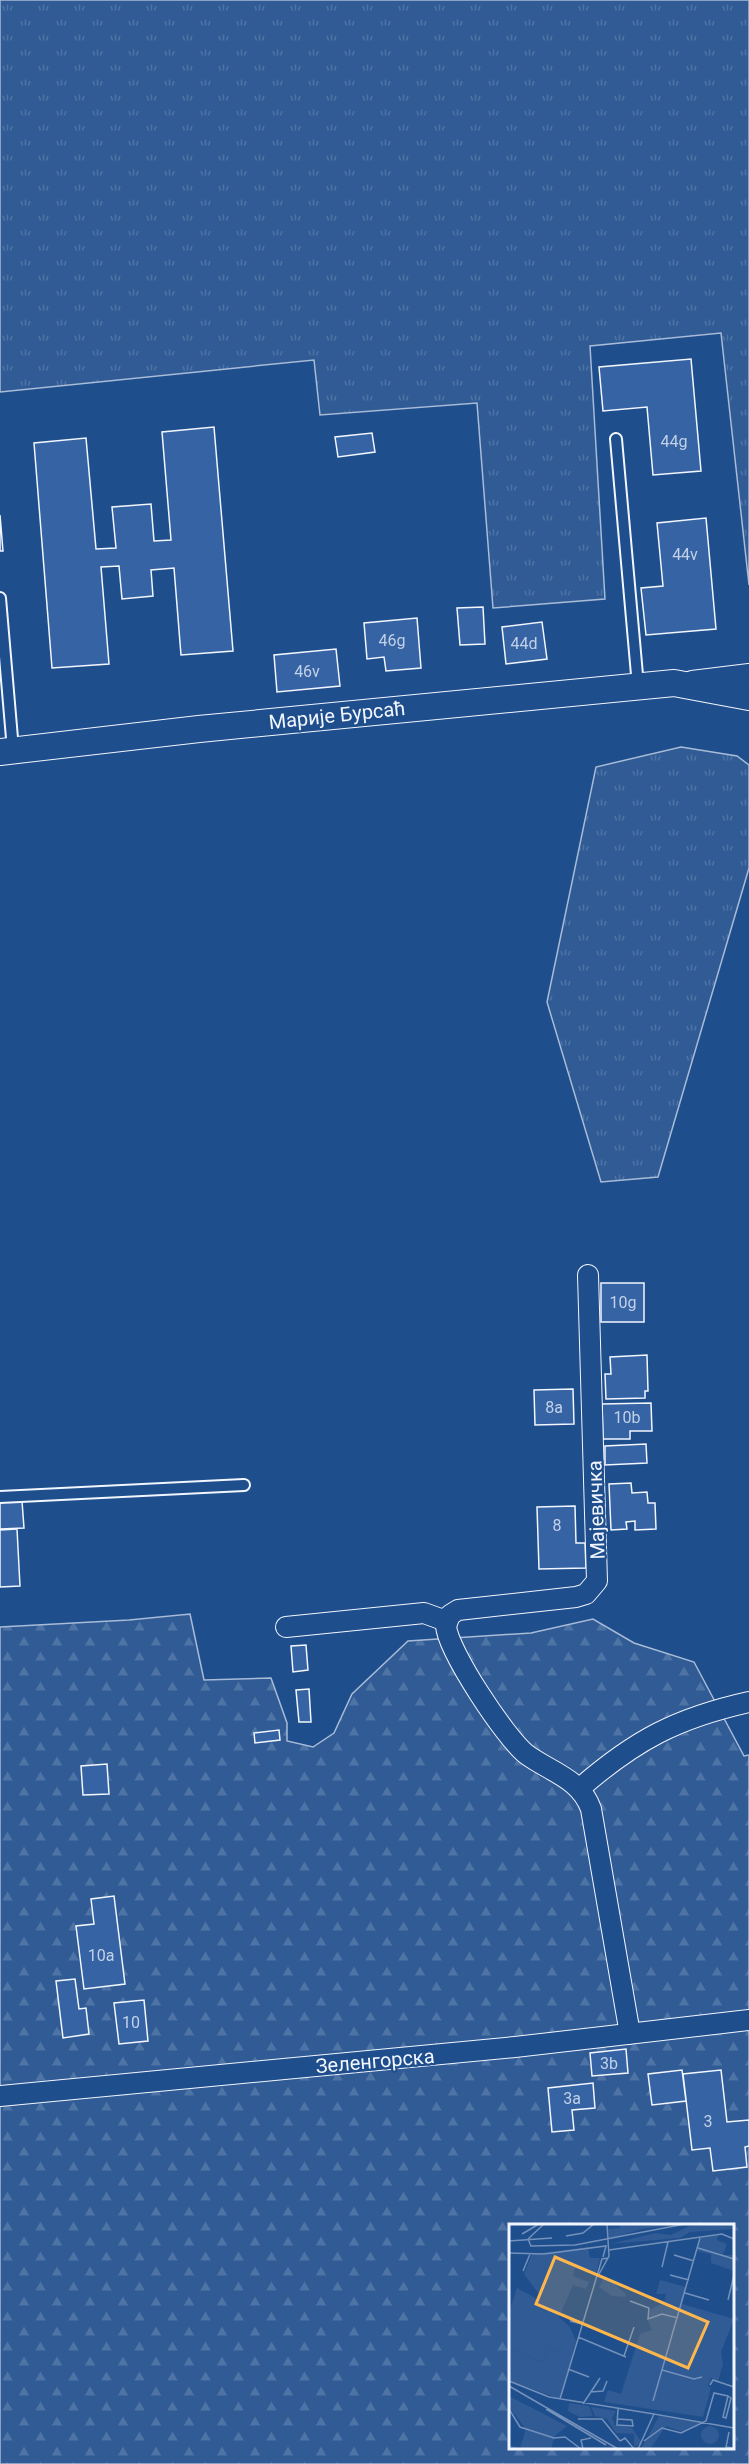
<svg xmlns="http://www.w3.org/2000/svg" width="749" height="2464" viewBox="0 0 749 2464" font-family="Roboto,sans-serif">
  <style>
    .grass { fill: url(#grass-tufts); stroke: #a8bbd7; stroke-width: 1.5 }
    .forest { fill: url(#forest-firs); stroke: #a8bbd7; stroke-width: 1.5; fill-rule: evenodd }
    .building { fill: #3563a3; stroke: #f2f6ff; stroke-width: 1.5 }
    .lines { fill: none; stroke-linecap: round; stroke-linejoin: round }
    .service-casing { stroke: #f2f6ff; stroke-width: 14 }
    .minor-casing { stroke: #f2f6ff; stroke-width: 22 }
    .tertiary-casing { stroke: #f2f6ff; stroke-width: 28 }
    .service { stroke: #1f4e8c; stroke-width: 10 }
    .minor { stroke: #1f4e8c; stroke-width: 20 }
    .tertiary { stroke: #1f4e8c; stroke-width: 26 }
    .labels { text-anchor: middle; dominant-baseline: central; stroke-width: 4.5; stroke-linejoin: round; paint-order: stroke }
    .number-label { font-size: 16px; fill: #c3d1e8 }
    .street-label { font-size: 20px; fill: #f2f6ff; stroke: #1f4e8c }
    .inset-road { fill: none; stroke: #7391ba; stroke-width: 1.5 }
    .view { fill: #ffb74d; fill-opacity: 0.15; stroke: #ffb74d; stroke-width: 3 }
    .inset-edge { fill: none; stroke: #f2f6ff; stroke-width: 3 }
  </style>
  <defs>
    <pattern id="grass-tufts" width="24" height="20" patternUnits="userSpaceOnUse" patternTransform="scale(1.5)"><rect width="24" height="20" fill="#305b95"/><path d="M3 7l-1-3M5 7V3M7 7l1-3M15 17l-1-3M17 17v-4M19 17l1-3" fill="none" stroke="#4e73a5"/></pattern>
    <pattern id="forest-firs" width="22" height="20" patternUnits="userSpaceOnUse" patternTransform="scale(1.5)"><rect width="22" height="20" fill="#305b95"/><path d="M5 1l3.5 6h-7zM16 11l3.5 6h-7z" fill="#4e73a5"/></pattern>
  </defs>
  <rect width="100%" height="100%" fill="#1f4e8c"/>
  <!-- grass -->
  <path class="grass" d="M 0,0 L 749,0 L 749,585 L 721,333 L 590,346 L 605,599 L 493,608 L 477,403 L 320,415 L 314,360 L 0,392 Z
    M 681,747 L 737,756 L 749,765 L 749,868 L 658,1177 L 601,1182 L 547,1002 L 596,767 Z"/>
  <!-- forest -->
  <path class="forest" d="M 190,1614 L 204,1680 L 271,1678 L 287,1723 L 287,1741 L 313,1747 L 334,1733 L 352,1694 L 408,1641 L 531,1633 L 593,1619 L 634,1643 L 694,1662 L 744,1756 L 749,1755 L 749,2464 L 0,2464 L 0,1627 L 129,1620 ZM 510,2226 L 732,2226 L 732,2448 L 510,2448 Z"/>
  <!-- building -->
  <path class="building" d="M 691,359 L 701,471 L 653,475 L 647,407 L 603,411 L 599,367 Z
    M 214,427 L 233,651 L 181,655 L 174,568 L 151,570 L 153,596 L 122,599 L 119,566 L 101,567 L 109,664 L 52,668 L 34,443 L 86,438 L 96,549 L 116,548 L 112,507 L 151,504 L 154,541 L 171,540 L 162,432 Z
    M 372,433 L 375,452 L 338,457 L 335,437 Z
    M 0,515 L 3,551 L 0,551 Z
    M 706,518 L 716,629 L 646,635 L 641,588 L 663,586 L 657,523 Z
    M 483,607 L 485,644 L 460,645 L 457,608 Z
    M 417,618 L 421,668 L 386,671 L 384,657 L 367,659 L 364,623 Z
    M 542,622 L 547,659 L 506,664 L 502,627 Z
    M 336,649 L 340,686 L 277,692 L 274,655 Z
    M 601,1283 L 644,1283 L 644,1322 L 601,1322 Z
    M 647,1355 L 648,1391 L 645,1391 L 645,1398 L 606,1399 L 605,1374 L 611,1374 L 610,1357 Z
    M 573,1389 L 574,1424 L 535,1425 L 534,1390 Z
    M 651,1403 L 652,1431 L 630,1431 L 630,1439 L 603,1439 L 602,1404 Z
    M 646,1444 L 647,1463 L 605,1465 L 605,1446 Z
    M 631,1483 L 632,1493 L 647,1492 L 648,1503 L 655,1503 L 656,1529 L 635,1530 L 635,1521 L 626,1522 L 627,1529 L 611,1530 L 609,1484 Z
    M 22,1501 L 24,1528 L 0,1529 L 0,1502 Z
    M 575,1506 L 576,1543 L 585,1543 L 586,1568 L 539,1569 L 537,1507 Z
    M 17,1529 L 20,1586 L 0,1587 L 0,1530 Z
    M 306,1645 L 308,1670 L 293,1672 L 291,1646 Z
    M 309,1689 L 311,1722 L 299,1722 L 296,1690 Z
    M 279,1730 L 280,1740 L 255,1743 L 254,1733 Z
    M 107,1764 L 109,1794 L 83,1795 L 81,1766 Z
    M 114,1896 L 125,1984 L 84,1989 L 76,1926 L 94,1924 L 91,1899 Z
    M 75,1979 L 79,2009 L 86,2008 L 89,2034 L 63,2038 L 56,1981 Z
    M 144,2000 L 148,2041 L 119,2044 L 114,2003 Z
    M 626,2049 L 628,2073 L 592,2076 L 590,2053 Z
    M 682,2070 L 686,2101 L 652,2105 L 648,2074 Z
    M 721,2070 L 727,2122 L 749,2120 L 749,2146 L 745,2147 L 747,2167 L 713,2171 L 710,2148 L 692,2150 L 683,2074 Z
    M 593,2083 L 595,2108 L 572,2110 L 574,2130 L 552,2132 L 548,2088 Z"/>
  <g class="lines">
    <!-- service casing -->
    <g class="service-casing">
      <path id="service" d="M 616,439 L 638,686
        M 0,598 L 13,750
        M 0,1497 L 244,1485"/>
    </g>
    <!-- minor casing -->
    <g class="minor-casing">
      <path id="minor" d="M 692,681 L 749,674
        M 588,1275 L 597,1581 L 586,1594 L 576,1597 L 458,1610 L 450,1615 L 446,1626 C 448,1651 505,1737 526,1754 C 550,1772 580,1778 591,1809 L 630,2034
        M 286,1627 L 424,1613 L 446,1621
        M 579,1789 C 635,1740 677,1718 749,1702
        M 0,2096 L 515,2047 L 749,2020"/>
    </g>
    <!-- tertiary casing -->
    <g class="tertiary-casing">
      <path id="tertiary" d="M 0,752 L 199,729 L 674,683 L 749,697"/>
    </g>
    <!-- service -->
    <use href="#service" class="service"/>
    <!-- minor -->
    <use href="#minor" class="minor"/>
    <!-- tertiary -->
    <use href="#tertiary" class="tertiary"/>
  </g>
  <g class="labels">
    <!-- number labels -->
    <g class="number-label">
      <text x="674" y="441">44g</text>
      <text x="685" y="554">44v</text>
      <text x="392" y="640">46g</text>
      <text x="524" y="643">44d</text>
      <text x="307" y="671">46v</text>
      <text x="623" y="1302">10g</text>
      <text x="554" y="1407">8a</text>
      <text x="627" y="1417">10b</text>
      <text x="557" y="1525">8</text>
      <text x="101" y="1955">10a</text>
      <text x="131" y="2022">10</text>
      <text x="609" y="2063">3b</text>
      <text x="572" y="2098">3a</text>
      <text x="708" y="2121">3</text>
    </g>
    <!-- street labels -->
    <g class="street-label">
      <text transform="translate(337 715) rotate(-6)">Марије Бурсаћ</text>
      <text transform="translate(596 1510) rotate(-92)">Мајевичка</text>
      <text transform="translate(375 2061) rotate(-5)">Зеленгорска</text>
    </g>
  </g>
  <!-- overview -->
  <g transform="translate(509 2224)">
    <rect width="225" height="225" fill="#1f4e8c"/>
    <path d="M 111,0 L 171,0 L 133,5 L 100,15 L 99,5 L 111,4 ZM 225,0 L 225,5 L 181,8 L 171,14 L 100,20 L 147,9 L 162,11 L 180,2 ZM 79,23 L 81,34 L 91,34 L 87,50 L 66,44 L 64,52 L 80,58 L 77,65 L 64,61 L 50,93 L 61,103 L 67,117 L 63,131 L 40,124 L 34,138 L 0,125 L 0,88 L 8,64 L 28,75 L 30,70 L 15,50 L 23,30 ZM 96,52 L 117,70 L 116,73 L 103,72 L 90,63 ZM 150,192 L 193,198 L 173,208 L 157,202 L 141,225 L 132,225 Z" fill="#305b95"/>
    <path d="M 209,11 L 208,16 L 218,20 L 214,31 L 225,31 L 225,47 L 202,39 L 202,30 L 188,27 L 191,14 ZM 151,56 L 177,63 L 173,80 L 225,95 L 212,128 L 214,140 L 209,157 L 202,154 L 199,162 L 202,164 L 194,193 L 95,178 L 99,166 L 112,170 L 131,110 L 143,106 L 139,97 L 142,85 L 155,79 L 157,70 L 147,70 ZM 40,124 L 64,131 L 51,175 L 0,157 L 0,125 L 34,138 ZM 0,172 L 58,202 L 46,212 L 42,225 L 0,225 L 0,221 L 11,224 L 17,205 L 0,183 ZM 60,179 L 80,182 L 84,192 L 71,193 L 59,187 ZM 82,183 L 107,187 L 103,194 L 106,201 L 123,204 L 133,219 L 125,223 L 125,210 L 107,209 L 98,195 L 86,192 Z" fill="#305b95"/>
    <path d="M192 211a9 9 0 1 1 18 0a9 9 0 1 1-18 0Z" fill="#305b95"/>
    <path class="inset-road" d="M 13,10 L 30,0M 57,12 L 74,9 L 85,0M 19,15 L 22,22 L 66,21 L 176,0M 19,15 L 35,0M 0,17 L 43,14M 189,24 L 225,35M 100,26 L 213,10 L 225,15M 0,29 L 35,30 L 97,22 L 94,33M 165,31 L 185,37M 153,43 L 159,18M 14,47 L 21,30M 161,51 L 180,56M 89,52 L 100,32 L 98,0M 176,69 L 200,76M 219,76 L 225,51M 121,77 L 140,84 L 139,95 L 153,90 L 169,94M 73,100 L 61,97 L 73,98M 69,113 L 117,133M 115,132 L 125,103M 59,145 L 80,153M 153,146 L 185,155 L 193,153M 0,157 L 40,173 L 145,190M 201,161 L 204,156 L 225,163M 0,162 L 109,225M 81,168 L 94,167 L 98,157M 219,172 L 222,174 L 217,194 L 214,193 ZM 51,175 L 93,35 L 99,34M 144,177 L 191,14M 74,180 L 91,154M 0,185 L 11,203 L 45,214 L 56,213 L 72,225M 37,185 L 97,221M 69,195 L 93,195 L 111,217M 108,195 L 123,196 L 124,202 L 108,201 L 108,200 L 109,185M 220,208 L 217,223 L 224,224M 111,217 L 116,214 L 125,225M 135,217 L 153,204 L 172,209 L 197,197 L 205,169 L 219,172M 74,225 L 72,216 L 82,214M 129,225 L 145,190 L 225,204"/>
    <path class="view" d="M 46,33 L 199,98 L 179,144 L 27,80 Z"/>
    <rect width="225" height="225" class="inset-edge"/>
  </g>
</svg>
